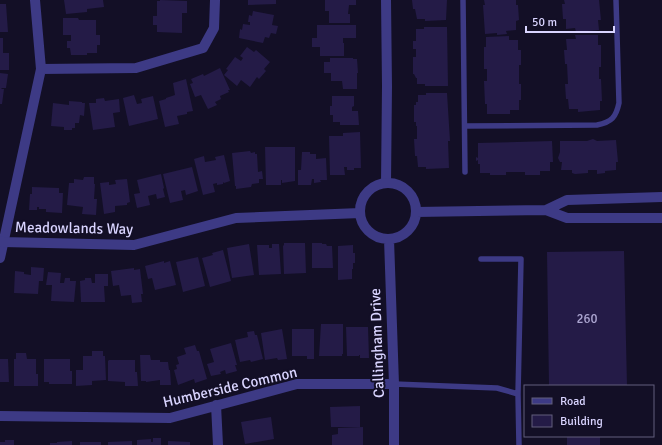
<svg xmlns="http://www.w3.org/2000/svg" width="662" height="445" viewBox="0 0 662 445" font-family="Signika,sans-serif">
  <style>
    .building { fill: #241b47 }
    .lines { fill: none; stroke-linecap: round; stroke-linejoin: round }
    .service { stroke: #3d3a85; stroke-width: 5.5 }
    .minor { stroke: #3d3a85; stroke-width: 10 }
    .tertiary { stroke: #3d3a85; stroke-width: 10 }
    .labels { text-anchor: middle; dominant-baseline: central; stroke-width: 4; stroke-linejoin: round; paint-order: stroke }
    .number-label { font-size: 13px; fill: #aca6d1 }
    .street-label { font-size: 15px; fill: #d9d4ff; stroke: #130f26 }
  </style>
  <rect width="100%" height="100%" fill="#130f26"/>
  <!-- building -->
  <path class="building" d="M 64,0 L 103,0 L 104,7 L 87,9 L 87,12 L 66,14 Z
    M 160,0 L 187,1 L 187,13 L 182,13 L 182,33 L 157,32 L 157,25 L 153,25 L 153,16 L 157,16 L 157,1 L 160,1 Z
    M 248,0 L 276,0 L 276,4 L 248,5 Z
    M 325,0 L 356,0 L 356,5 L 349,5 L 348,14 L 350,14 L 350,23 L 329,23 L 329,11 L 325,11 Z
    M 412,0 L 447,0 L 446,20 L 425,21 L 425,19 L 417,19 L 415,9 L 413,9 Z
    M 484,0 L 516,0 L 516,5 L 518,5 L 519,20 L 516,21 L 516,30 L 506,31 L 507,34 L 497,35 L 497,33 L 485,34 L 483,5 L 485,5 Z
    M 564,0 L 599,0 L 601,20 L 598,20 L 599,30 L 576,32 L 575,28 L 566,29 L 566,19 L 563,19 L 562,4 L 565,4 Z
    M 0,4 L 6,4 L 8,32 L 0,32 Z
    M 253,11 L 274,15 L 272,25 L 278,26 L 276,34 L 271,33 L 269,38 L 265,37 L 263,43 L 239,38 L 240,29 L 242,30 L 243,24 L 250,25 L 250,22 L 248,22 L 249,15 L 252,16 Z
    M 63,18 L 78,18 L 79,20 L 96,20 L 96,35 L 100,35 L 100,45 L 97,45 L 97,53 L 87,53 L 87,55 L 71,55 L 70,48 L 67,48 L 67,41 L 71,41 L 71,35 L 63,35 Z
    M 317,25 L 356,25 L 356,38 L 343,38 L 343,43 L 344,43 L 344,56 L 320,56 L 320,47 L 312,47 L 312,38 L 317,38 Z
    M 424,27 L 447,27 L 448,86 L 425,86 L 425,84 L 417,84 L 417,78 L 416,78 L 414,74 L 413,74 L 413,57 L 416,57 L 416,49 L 413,49 L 413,41 L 416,41 L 416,29 L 424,29 Z
    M 575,35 L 598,35 L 598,45 L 601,45 L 601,67 L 599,67 L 599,79 L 601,79 L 602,101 L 600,101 L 600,110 L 578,112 L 578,109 L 569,109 L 568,99 L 566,99 L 565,84 L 568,84 L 567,64 L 565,64 L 564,50 L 567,50 L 566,39 L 576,39 Z
    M 509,36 L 509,40 L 518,40 L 518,50 L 521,50 L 521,65 L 519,65 L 519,84 L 521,84 L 521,100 L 519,100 L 519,110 L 510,110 L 510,114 L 487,114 L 487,104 L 485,104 L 484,81 L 487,81 L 487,69 L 484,69 L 484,47 L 486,47 L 486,37 Z
    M 0,38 L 3,38 L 3,53 L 9,53 L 9,70 L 0,70 Z
    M 247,47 L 254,52 L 256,50 L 270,62 L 264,69 L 266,71 L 259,79 L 257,77 L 250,87 L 241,80 L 237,86 L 224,75 L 228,70 L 226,69 L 235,57 L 241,61 L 243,58 L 240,56 Z
    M 330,58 L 353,58 L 353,59 L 357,59 L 358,73 L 357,73 L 357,89 L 343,89 L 342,81 L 331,81 L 331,73 L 324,73 L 324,62 L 330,62 Z
    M 220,68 L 230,90 L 228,90 L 229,92 L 220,96 L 221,99 L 215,102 L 217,105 L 208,109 L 201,95 L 195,97 L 190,84 L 193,83 L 191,79 L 203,74 L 204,76 Z
    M 0,73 L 8,74 L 6,88 L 2,88 L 1,89 L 4,89 L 2,104 L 0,104 Z
    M 186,79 L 193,111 L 187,112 L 187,114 L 177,116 L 179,124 L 165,127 L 159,101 L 166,99 L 166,98 L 175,95 L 173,83 Z
    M 426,93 L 447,93 L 450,141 L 448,141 L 449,168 L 426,169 L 426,167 L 418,167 L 417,156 L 415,156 L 414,139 L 417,139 L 417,126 L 416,126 L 416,122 L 414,122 L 414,105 L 416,105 L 416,102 L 418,102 L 418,95 L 426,95 Z
    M 134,95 L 137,104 L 142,103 L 141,99 L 153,96 L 158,119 L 129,126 L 123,98 Z
    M 332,96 L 354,96 L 354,106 L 352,107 L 352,111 L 358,111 L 359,125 L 340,125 L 340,122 L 333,122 L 333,115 L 330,115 L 330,106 L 332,106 Z
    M 104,98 L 105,101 L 119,99 L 120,112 L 113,113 L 115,127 L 93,130 L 89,103 L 96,103 L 96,99 Z
    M 69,101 L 82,102 L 82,103 L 85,103 L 84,116 L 80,115 L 79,123 L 75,123 L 75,128 L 72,128 L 72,130 L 64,130 L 64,127 L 51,126 L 53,103 L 69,105 Z
    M 360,132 L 361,168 L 354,168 L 354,170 L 347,170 L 347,167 L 344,167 L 345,175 L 330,175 L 329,136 L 343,136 L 343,133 Z
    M 593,139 L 597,141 L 616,140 L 618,162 L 616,162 L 616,170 L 605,171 L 605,173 L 597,174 L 597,170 L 588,170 L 588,173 L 575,174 L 572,173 L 572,170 L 561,170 L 562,162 L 560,162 L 558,158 L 560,152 L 560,141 L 587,141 Z
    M 552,141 L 553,162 L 550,162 L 550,171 L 540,171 L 540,175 L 525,175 L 525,172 L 506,172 L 506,175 L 490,175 L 490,173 L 480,173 L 480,164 L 478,164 L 478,160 L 476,161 L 476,157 L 478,158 L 478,143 Z
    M 265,147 L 295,147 L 295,181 L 282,183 L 282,180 L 281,180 L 281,185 L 266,185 Z
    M 250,151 L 251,153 L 255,152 L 255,154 L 257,154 L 258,172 L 262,171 L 263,179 L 259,179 L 259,183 L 252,184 L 251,187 L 236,189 L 236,186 L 235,186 L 232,153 Z
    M 302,152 L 310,152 L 310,154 L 316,154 L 316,159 L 326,158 L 327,180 L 320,180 L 321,182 L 314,183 L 314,179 L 312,179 L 311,185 L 298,185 L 298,170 L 301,170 Z
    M 224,155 L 230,181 L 224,183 L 223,182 L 223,184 L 217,185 L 217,183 L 213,184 L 215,192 L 203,195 L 194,159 L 204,156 L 205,162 L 216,160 L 215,157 Z
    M 192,167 L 198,191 L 186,195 L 185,190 L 181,191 L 183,200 L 170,203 L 163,174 Z
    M 161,174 L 164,188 L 163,189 L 165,197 L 157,199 L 156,194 L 148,196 L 150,205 L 137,208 L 134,194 L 140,193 L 137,180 Z
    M 84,177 L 94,177 L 94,184 L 95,184 L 94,199 L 97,199 L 96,215 L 82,214 L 83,207 L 67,205 L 69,183 L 74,183 L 74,179 L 83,180 Z
    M 127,179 L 130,202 L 127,203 L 127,205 L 115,206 L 115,212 L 104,214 L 100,183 L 109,182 L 109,185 L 116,184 L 115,180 Z
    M 32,187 L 59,188 L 59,193 L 63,193 L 62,213 L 46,212 L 46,209 L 39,209 L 39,207 L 37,207 L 37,210 L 29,210 L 30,194 L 32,194 Z
    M 284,243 L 305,243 L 306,273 L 284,274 L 283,246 L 284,245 Z
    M 312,243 L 322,243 L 322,244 L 326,244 L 327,246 L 332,246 L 333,268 L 312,268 Z
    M 249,244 L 254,275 L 232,278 L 227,248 Z
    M 272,244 L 279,244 L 281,274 L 259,275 L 257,245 L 269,245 L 269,248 L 272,248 Z
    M 353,245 L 353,253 L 355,253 L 355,263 L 353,263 L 353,269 L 352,269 L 352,279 L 338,280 L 338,246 Z
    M 223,250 L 231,281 L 210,287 L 202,258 L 213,255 L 212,253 Z
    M 624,251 L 627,386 L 549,386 L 547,252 Z
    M 198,257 L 205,286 L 183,292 L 176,262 Z
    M 164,261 L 164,263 L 170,261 L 176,285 L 155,290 L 152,278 L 148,279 L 145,266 Z
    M 31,267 L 44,268 L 43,281 L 39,281 L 38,294 L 14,293 L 15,271 L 24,272 L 24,274 L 31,275 Z
    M 134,268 L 134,270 L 140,269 L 143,294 L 141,294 L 142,302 L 132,303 L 131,295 L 121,296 L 119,285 L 113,286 L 111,271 Z
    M 48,272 L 61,273 L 60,283 L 64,283 L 65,278 L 70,278 L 70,281 L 76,281 L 74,302 L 51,301 L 52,285 L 46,285 Z
    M 95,274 L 108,274 L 108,286 L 104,286 L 105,302 L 81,302 L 80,281 L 85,280 L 85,278 L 91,278 L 92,283 L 95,283 Z
    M 321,324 L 343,324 L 343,354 L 342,354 L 342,356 L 319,356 Z
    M 346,327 L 368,327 L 369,358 L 360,358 L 360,355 L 359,355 L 359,356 L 347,356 Z
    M 282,329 L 287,359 L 278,360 L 277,358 L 265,360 L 261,333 Z
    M 292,329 L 314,329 L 314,359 L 307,359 L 307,356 L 292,356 Z
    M 254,331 L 255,335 L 257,335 L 263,359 L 251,362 L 250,360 L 240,362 L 235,340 L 248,337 L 247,332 Z
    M 231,343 L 237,365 L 235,365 L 237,371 L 226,374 L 225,370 L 220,372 L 221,374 L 211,376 L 207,364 L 214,362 L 210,349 Z
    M 195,345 L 197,351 L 199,351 L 207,379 L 195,383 L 194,379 L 178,385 L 174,370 L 177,369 L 176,365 L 179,364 L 177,357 L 186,354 L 184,348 Z
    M 92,351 L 103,351 L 103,356 L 105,356 L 106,380 L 92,381 L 92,385 L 76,386 L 76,370 L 83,370 L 83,356 L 92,356 Z
    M 16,353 L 26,353 L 27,359 L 36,359 L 36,374 L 38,374 L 38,386 L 14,386 L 14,359 L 16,359 Z
    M 140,355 L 150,355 L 151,360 L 160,360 L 160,362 L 168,362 L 169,370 L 170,370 L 171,385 L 160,385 L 160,380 L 146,382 L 146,381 L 141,381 Z
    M 0,359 L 8,359 L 9,382 L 0,382 Z
    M 44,359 L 70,359 L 70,371 L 72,371 L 72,384 L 49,384 L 49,382 L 44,382 Z
    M 109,360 L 135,360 L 135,372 L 137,372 L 138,386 L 125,386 L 125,382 L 108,381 L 108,361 Z
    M 360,406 L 360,427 L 331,427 L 330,407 Z
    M 271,417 L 274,439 L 245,444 L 241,422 Z
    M 363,427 L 363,445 L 332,445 L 332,435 L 338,434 L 338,428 Z
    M 567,436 L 600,436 L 600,445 L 567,445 Z
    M 153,438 L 161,438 L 161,445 L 137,445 L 137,440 L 151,439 L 151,442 L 153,442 Z
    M 5,440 L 14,440 L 14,445 L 0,445 L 0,442 L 5,442 Z
    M 72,441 L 72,445 L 50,445 L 50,443 L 57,443 L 57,442 Z
    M 132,441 L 132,445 L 108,445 L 108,442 Z
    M 168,441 L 190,442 L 190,445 L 168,445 Z
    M 80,442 L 101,442 L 101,445 L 80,445 Z"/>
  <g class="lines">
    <!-- service -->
    <path class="service" d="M 463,0 L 465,172
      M 465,126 L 597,125 C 612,122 616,117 619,103 L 616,0
      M 481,259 L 521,259 L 518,394
      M 394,384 L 497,388 L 518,394 L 519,445"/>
    <!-- minor -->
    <path class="minor" d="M 386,0 L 387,86 L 386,183
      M 41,69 L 136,68 L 203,48 L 214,28 L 215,0
      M 0,258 L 41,69 L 35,0
      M 216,405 L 218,445
      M 0,416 L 170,418 L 297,384 L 394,384"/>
    <!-- tertiary -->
    <path class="tertiary" d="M360 211a28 28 0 1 1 56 0a28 28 0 1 1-56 0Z
      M 546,210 L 567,200 L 662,197
      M 416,212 L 546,210 L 567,218 L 662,218
      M 389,239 L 394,384 L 394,445
      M 0,241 L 3,242 L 134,245 L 236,218 L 360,213"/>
  </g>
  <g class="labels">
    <!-- number labels -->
    <g class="number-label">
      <text x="587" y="319">260</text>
    </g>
    <!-- street labels -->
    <g class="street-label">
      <text transform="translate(74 228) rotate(1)">Meadowlands Way</text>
      <text transform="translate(377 343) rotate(-92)">Callingham Drive</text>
      <text transform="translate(230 387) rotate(-13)">Humberside Common</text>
    </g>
  </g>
  <!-- legend -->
  <rect x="524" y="385" width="130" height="52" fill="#130f26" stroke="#625e7d"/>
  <rect x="532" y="398" width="20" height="6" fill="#3d3a85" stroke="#625e7d"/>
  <text x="560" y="405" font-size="12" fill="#d9d4ff">Road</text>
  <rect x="532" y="415" width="20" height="12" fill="#241b47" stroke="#625e7d"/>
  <text x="560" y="425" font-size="12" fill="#d9d4ff">Building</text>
  <!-- scale -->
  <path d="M526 26v6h88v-6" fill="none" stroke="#d9d4ff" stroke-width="2"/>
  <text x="532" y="26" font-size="12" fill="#d9d4ff" stroke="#130f26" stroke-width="3" paint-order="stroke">50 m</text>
</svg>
